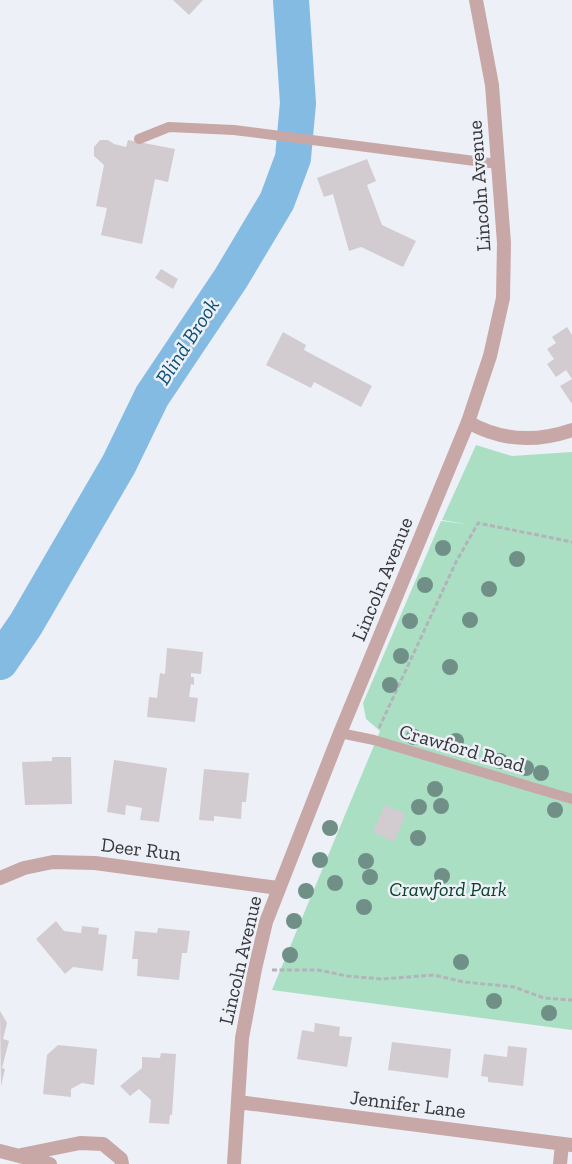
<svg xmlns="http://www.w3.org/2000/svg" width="572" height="1164" viewBox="0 0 572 1164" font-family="'Zilla Slab',serif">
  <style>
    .green { fill: #aadfc4 }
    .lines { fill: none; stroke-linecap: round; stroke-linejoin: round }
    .river { stroke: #84bbe3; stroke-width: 36 }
    .building { fill: #d2cbd0 }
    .path { stroke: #b2b4ba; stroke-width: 3; stroke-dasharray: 5 2.5; stroke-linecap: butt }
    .service { stroke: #c7a8a7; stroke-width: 10 }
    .minor { stroke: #c7a8a7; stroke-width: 14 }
    .tertiary { stroke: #c7a8a7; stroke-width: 14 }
    .tree { fill: #709087 }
    .labels { text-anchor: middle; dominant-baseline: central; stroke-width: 5; stroke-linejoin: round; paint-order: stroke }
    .street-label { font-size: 20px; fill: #36373a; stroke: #edf0f7 }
    .park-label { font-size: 20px; font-style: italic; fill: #0a412b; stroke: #edf0f7 }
    .water-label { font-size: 21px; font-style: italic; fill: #0a4f75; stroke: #edf0f7 }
  </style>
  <rect width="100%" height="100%" fill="#edf0f7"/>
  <!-- green -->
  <path class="green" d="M 476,445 L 512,456 L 572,452 L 572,1030 L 272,990 L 380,731 L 366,719 L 363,703 L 441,521 L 466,524 L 442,520 Z"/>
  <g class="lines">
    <!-- river -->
    <path class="river" d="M 0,662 L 26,624 L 119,464 L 152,396 L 231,278 L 277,201 L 293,158 L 298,103 L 291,0"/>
  </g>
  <!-- building -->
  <path class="building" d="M 173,0 L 203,0 L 189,15 Z
    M 100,140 L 108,140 L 114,144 L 126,147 L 128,140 L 175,149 L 168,182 L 155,179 L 142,244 L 101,235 L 107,208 L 96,206 L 104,165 L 94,156 L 94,147 Z
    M 367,159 L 376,181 L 367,185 L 382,225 L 416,241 L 403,267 L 361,247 L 349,251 L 333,194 L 324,197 L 317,178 Z
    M 161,269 L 178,279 L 173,289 L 155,278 Z
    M 567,327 L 572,335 L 572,404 L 560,386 L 572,379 L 566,370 L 556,377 L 547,364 L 554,359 L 547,349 L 556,343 L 552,337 Z
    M 283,332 L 306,345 L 304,350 L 372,386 L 361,407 L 314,382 L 311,388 L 266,365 Z
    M 167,648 L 203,652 L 201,674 L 191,673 L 191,677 L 194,677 L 194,685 L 191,684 L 189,697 L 198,698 L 195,722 L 147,717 L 149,697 L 157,698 L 160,673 L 165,674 Z
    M 52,757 L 71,757 L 72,804 L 25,805 L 22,762 L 52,761 Z
    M 114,760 L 167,768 L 159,822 L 140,820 L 142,808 L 126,805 L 125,815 L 107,812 Z
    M 204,769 L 249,773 L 246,802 L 242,802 L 241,819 L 214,816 L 214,821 L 199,820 Z
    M 385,805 L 406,814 L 394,842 L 373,832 Z
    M 56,921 L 64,931 L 81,933 L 82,926 L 99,928 L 98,934 L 107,935 L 103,971 L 73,967 L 65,974 L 36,939 Z
    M 158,928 L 190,931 L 187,953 L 182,953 L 179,980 L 137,976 L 138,959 L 132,959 L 135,931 L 157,933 Z
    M 0,1011 L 7,1023 L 3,1039 L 9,1041 L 2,1068 L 5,1069 L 1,1086 Z
    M 315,1023 L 340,1027 L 339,1036 L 352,1037 L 347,1067 L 297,1059 L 302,1030 L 314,1032 Z
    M 392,1042 L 451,1049 L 448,1078 L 388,1070 Z
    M 58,1045 L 97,1049 L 94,1085 L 82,1083 L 71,1089 L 71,1097 L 43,1094 L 47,1055 Z
    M 508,1046 L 527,1048 L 523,1086 L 488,1082 L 488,1077 L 481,1076 L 484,1054 L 507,1057 Z
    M 161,1053 L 176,1054 L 172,1115 L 170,1115 L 169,1124 L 149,1123 L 151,1100 L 139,1089 L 130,1096 L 120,1086 L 142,1068 L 142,1057 L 160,1058 Z"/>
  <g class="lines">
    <!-- path -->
    <path class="path" d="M 379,728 L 456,562 L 478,523 L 572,542
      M 272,970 L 318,970 L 347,976 L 382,979 L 434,975 L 464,982 L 514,987 L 544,998 L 572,1000"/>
    <!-- service -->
    <path class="service" d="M 139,139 L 169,127 L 234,130 L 498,164
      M 340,733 L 374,740 L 572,799"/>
    <!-- minor -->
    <path class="minor" d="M 468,422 C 501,441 537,442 572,430
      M 0,878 L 24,868 L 53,862 L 95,863 L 278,888
      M 238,1102 L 572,1145
      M 0,1151 L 50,1164
      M 21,1155 L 80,1143 L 103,1144 L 121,1159 L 122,1164
      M 560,1164 L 562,1144"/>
    <!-- tertiary -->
    <path class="tertiary" d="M 234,1164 L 242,1038 L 255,969 L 266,922 L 340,733 L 468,422 L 490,356 L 503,298 L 504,243 L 492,85 L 476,0"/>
  </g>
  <!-- trees -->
  <g class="tree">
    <circle cx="443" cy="548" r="8"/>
    <circle cx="517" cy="559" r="8"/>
    <circle cx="425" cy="585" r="8"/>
    <circle cx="489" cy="589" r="8"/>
    <circle cx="470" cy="620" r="8"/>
    <circle cx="410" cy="621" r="8"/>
    <circle cx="401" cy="656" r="8"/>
    <circle cx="450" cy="667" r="8"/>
    <circle cx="390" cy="685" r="8"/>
    <circle cx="414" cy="737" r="8"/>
    <circle cx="456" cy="741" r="8"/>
    <circle cx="500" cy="761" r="8"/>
    <circle cx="526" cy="768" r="8"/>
    <circle cx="541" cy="773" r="8"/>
    <circle cx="435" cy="789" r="8"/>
    <circle cx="441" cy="806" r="8"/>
    <circle cx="419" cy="807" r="8"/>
    <circle cx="555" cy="810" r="8"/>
    <circle cx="330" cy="828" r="8"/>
    <circle cx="418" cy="838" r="8"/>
    <circle cx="320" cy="860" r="8"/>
    <circle cx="366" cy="861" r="8"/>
    <circle cx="442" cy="876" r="8"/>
    <circle cx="370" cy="877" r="8"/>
    <circle cx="335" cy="883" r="8"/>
    <circle cx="306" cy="891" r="8"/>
    <circle cx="364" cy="907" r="8"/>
    <circle cx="294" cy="921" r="8"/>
    <circle cx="290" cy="955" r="8"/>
    <circle cx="461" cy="962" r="8"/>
    <circle cx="494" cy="1001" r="8"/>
    <circle cx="549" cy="1013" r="8"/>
  </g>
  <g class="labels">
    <!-- street labels -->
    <g class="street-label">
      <text transform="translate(479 186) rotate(-94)">Lincoln Avenue</text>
      <text transform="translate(382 579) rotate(-68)">Lincoln Avenue</text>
      <text transform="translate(462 748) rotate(16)">Crawford Road</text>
      <text transform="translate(141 849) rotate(7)">Deer Run</text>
      <text transform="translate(240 960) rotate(-77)">Lincoln Avenue</text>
      <text transform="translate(408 1104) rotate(7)">Jennifer Lane</text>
    </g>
    <!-- park labels -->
    <g class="park-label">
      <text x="448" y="889">Crawford Park</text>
    </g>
    <!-- water labels -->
    <g class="water-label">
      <text transform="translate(187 341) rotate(-57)">Blind Brook</text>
    </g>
  </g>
</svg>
